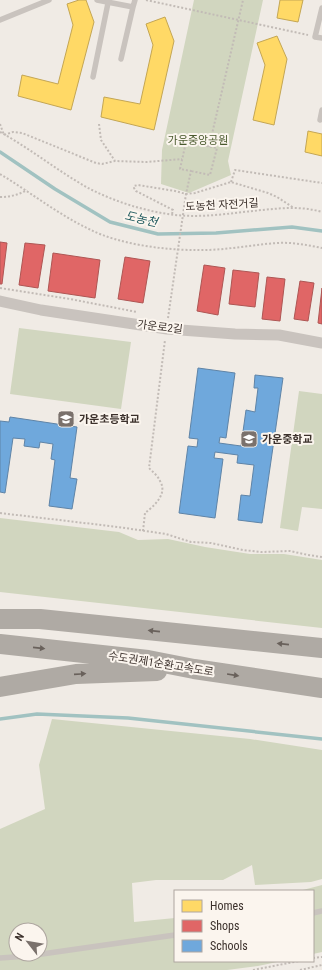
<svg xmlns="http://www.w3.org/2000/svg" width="322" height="970" viewBox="0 0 322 970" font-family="'Roboto Condensed','Noto Sans KR',sans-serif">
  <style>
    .green { fill: #d1d6bf; fill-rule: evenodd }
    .homes { fill: #ffd966; stroke: #c4a654 }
    .shops { fill: #e06666; stroke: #ae5654 }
    .schools { fill: #6fa8dc; stroke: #5f84a7 }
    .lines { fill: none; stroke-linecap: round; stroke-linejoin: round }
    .stream { stroke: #a1c2c1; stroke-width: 3.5 }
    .path { stroke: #c2bbb6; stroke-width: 2; stroke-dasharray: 2 2; stroke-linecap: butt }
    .service { stroke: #c9c3be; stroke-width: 5.5 }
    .minor { stroke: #c9c3be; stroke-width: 11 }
    .motorway { stroke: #afaaa4; stroke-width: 20 }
    .oneway { fill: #69615b }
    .labels { text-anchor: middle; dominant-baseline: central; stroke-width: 4; stroke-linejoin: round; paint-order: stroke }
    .park-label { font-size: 11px; fill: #4a5a2e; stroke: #fbf5ee }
    .street-label { font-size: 11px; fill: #3b302b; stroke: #fbf5ee }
    .poi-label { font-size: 11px; font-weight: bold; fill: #3b302b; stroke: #fbf5ee; text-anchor: start }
    .water-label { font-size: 12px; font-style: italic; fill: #1f5a5e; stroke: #fbf5ee }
  </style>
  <rect width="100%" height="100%" fill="#f0ebe5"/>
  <!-- green -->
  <path class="green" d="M 194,0 L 263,0 L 228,161 L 231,175 L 189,193 L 161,184 L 162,150 Z
    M 19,328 L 131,342 L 121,409 L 10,394 Z
    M 299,391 L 322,394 L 322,509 L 302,507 L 298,531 L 280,528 Z
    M 0,518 L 119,532 L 138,540 L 168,539 L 205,547 L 250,554 L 284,554 L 322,560 L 322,628 L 0,592 Z
    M 52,719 L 250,739 L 322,750 L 322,879 L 311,882 L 255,885 L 252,865 L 223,880 L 156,880 L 132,883 L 134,922 L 175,918 L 175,961 L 282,961 L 258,966 L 227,970 L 0,970 L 0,829 L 45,809 L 39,765 ZM 16,930 L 40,930 L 40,954 L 16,954 Z
    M 322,885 L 322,952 L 313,954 L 313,891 L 299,891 Z"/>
  <!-- homes -->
  <path class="homes" d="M 79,0 L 86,0 L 94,22 L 71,110 L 18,96 L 22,75 L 58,84 L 73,25 L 67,4 Z
    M 280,0 L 303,0 L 298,22 L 277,18 Z
    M 165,17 L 174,41 L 154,130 L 101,117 L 104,97 L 140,104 L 153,45 L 146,24 Z
    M 277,36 L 287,59 L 274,125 L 253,120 L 265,65 L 257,43 Z
    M 308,131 L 322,134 L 322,156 L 305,152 Z"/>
  <!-- shops -->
  <path class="shops" d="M 0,242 L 7,243 L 2,284 L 0,284 Z
    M 25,243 L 45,245 L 38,288 L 19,285 Z
    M 53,253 L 100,260 L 95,298 L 48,291 Z
    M 125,257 L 150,261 L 143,303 L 118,299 Z
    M 204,265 L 225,268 L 218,315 L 197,311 Z
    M 233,270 L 259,273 L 255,307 L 229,304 Z
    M 267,277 L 285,279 L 280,321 L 262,319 Z
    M 300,281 L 314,283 L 308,321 L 294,319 Z
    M 322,288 L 322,324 L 318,323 Z"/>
  <!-- schools -->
  <path class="schools" d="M 198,368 L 235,373 L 226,438 L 220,437 L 219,443 L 241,446 L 246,410 L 255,412 L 258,388 L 254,388 L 255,375 L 283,378 L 262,523 L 238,520 L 241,495 L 250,496 L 254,465 L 237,463 L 238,455 L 215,452 L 214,458 L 223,459 L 215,518 L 179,513 L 188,446 L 197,447 L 198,439 L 189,438 Z
    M 10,417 L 77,427 L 70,478 L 77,479 L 72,509 L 49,506 L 55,460 L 51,459 L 53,444 L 40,442 L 39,448 L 24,446 L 25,439 L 13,438 L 5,493 L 0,492 L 0,421 L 9,422 Z"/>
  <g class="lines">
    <!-- stream -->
    <path class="stream" d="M 0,152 L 55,189 L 110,222 L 158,234 L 216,233 L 292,227 L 322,231
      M 0,719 L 37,714 L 128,718 L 322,739"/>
    <!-- path -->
    <path class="path" d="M 146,0 L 308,35
      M 0,124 L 4,135 L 13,132 L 22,133 L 96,163 L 102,164 L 115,161 L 147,162 L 182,159
      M 99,124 L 101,140 L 115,161
      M 0,132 C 31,149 59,172 90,189 C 114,201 141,210 168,214 C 199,219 231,213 262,210 C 282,208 302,206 322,212
      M 209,147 L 243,0
      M 0,174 C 30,192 59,215 91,230 C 119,244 163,250 195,250 C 222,251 249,245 277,243 C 292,242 307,245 322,248
      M 231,182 L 235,170 L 322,183
      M 0,197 C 10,197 18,195 27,190
      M 172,214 L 173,210 L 136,191 L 134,188 L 134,186 L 138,185 L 175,191 L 186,194 L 195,193 L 231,182 L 268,193 L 277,197 L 294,208
      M 0,288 L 70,299 L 137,312
      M 168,318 L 186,194 L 191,171 L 180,169 L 186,142 L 217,148 L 210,175 L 191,171
      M 0,513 L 118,527 L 166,534 L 191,542 L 211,543 L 243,550 L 261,552 L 290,551 L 308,555 L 322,557
      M 143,531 L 145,513 C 154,506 168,494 160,481 C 158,476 153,472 149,468 L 165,340
      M 313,958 L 322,957
      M 253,970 L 299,961
      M 300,970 L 322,965"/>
    <!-- service -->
    <path class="service" d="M 97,0 L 133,7 L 135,0
      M 322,8 L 315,37 L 322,38
      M 0,20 L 49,0
      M 121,59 L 133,7
      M 93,77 L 108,3
      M 320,120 L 322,110
      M 313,913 L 322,911
      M 0,958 L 28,956 L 175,935"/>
    <!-- minor -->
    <path class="minor" d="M 0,301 L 41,310 L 167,329 L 235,334 L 279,335 L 322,343"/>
    <!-- motorway -->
    <path class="motorway" d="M 0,619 L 40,619 L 322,648
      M 0,644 L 148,660 L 194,669 L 322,688
      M 0,687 L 76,674 L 157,671"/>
  </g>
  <!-- one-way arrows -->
  <defs><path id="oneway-solid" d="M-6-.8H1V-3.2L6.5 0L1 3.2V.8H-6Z"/></defs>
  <g class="oneway">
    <use href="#oneway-solid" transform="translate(154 631) rotate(-174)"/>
    <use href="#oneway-solid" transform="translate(283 644) rotate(-174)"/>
    <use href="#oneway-solid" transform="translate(39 648) rotate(6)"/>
    <use href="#oneway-solid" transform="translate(80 674) rotate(-4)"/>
    <use href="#oneway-solid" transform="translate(233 675) rotate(9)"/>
  </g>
  <!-- icons -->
  <defs>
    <g id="school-square" transform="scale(0.9)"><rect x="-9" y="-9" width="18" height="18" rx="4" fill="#7a716c" stroke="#fbf5ee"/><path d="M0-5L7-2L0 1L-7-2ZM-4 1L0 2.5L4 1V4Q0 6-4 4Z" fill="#fff"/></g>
  </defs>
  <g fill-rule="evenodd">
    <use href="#school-square" x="66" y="419"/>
    <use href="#school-square" x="249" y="439"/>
  </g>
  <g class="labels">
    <!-- park labels -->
    <g class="park-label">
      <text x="198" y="140">가운중앙공원</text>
    </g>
    <!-- street labels -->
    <g class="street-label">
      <text transform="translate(222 205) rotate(-3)">도농천 자전거길</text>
      <text transform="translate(160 327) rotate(7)">가운로2길</text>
      <text transform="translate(161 664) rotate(9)">수도권제1순환고속도로</text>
    </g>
    <!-- poi labels -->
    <g class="poi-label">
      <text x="79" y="419">가운초등학교</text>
      <text x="262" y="439">가운중학교</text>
    </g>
    <!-- water labels -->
    <g class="water-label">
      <text transform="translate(141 219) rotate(13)">도농천</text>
    </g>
  </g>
  <!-- legend -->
  <rect x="174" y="890" width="140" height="72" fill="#fbf5ee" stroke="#aea6a0"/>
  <rect x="182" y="900" width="20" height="12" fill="#ffd966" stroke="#aea6a0"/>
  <text x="210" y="910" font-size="12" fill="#3b302b">Homes</text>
  <rect x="182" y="920" width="20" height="12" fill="#e06666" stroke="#aea6a0"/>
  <text x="210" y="930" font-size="12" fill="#3b302b">Shops</text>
  <rect x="182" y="940" width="20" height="12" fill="#6fa8dc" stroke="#aea6a0"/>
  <text x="210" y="950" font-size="12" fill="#3b302b">Schools</text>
  <!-- north arrow -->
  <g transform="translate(28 942) rotate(301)"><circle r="19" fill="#fbf5ee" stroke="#aea6a0"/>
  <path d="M0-3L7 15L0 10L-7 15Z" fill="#7a716c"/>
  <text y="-6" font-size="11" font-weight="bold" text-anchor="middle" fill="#3b302b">N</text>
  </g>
</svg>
